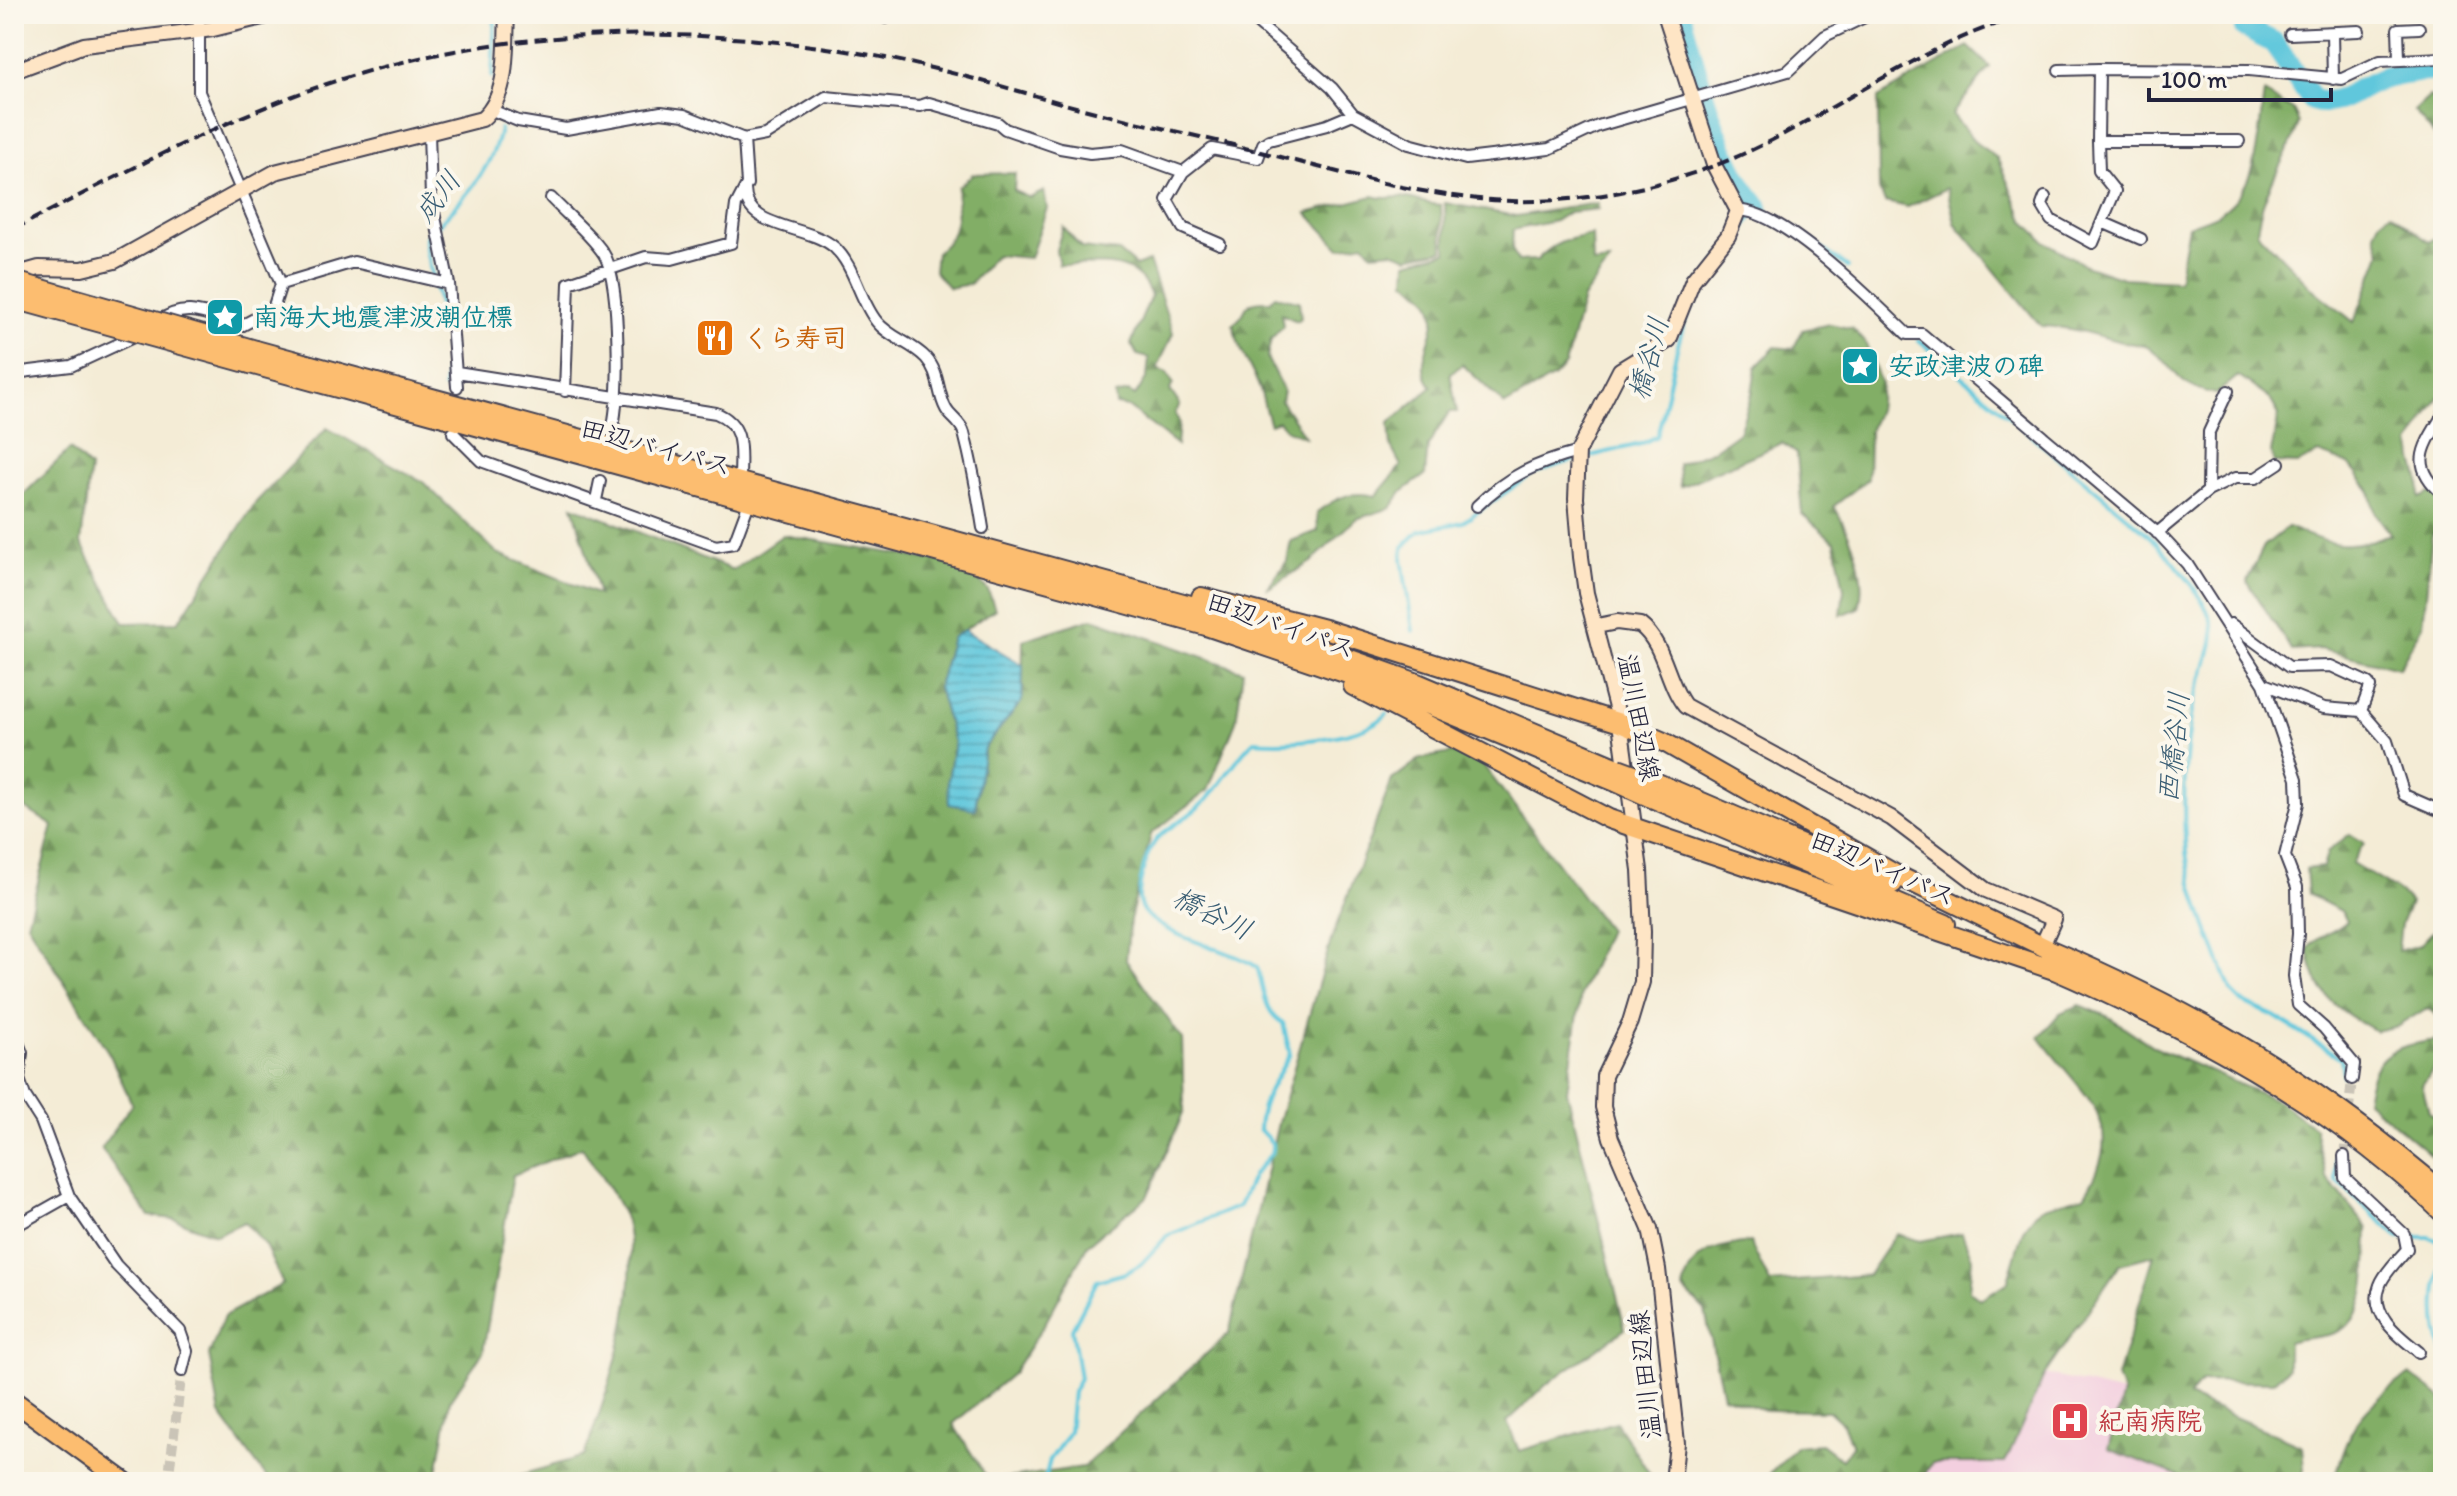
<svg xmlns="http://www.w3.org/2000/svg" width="2457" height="1496" viewBox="0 0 2457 1496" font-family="Itim,'Klee One',sans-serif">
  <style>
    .built { fill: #f3cfdf }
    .forest { fill: url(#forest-firs); stroke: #526850; stroke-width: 2 }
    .water { fill: url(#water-rules); stroke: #41748c; stroke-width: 2 }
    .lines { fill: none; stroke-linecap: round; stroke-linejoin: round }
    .stream { stroke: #60c7dc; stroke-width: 4 }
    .river { stroke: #60c7dc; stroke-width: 22 }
    .street-tunnel { stroke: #cac4b7; stroke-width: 10; stroke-dasharray: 10 5; stroke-linecap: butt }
    .street-casing { stroke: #424052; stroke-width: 14 }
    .secondary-casing { stroke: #424052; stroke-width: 18 }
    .highway-casing { stroke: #424052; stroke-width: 22 }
    .street { stroke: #fff; stroke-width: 10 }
    .secondary { stroke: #fee5c5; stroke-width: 14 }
    .highway { stroke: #fcbd6f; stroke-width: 18 }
    .rail { stroke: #22223b; stroke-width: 4; stroke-dasharray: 12 6; stroke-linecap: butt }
    .highway-bridge-casing { stroke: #424052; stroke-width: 22; stroke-linecap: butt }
    .highway-bridge { stroke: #fcbd6f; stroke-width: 18 }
    .labels { text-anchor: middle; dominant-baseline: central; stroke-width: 8; stroke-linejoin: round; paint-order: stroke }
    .culture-label { font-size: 26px; font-weight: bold; fill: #0d838f; stroke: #fbf7ec; text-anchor: start }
    .food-label { font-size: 26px; font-weight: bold; fill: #c56008; stroke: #fbf7ec; text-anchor: start }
    .street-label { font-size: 26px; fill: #22223b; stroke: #fbf7ec }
    .health-label { font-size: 26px; font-weight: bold; fill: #be3a42; stroke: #fbf7ec; text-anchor: start }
    .water-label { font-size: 28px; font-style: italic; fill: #385c73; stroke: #fbf7ec }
  </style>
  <defs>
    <pattern id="forest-firs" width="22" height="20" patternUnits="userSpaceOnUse" patternTransform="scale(2)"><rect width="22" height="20" fill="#82ae66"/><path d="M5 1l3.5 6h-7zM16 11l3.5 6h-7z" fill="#6a8d55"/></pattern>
    <pattern id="water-rules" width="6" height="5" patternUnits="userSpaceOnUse" patternTransform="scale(2)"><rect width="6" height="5" fill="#60c7dc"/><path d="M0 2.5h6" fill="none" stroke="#4fa1b4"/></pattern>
  </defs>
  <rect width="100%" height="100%" fill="#fbf7ec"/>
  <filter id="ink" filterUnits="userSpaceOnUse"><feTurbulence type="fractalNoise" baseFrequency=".0125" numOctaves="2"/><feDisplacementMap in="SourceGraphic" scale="16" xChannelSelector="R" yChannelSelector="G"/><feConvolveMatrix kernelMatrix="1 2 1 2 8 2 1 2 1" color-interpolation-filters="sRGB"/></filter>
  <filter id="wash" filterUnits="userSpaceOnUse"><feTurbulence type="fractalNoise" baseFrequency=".006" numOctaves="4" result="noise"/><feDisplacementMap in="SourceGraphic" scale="32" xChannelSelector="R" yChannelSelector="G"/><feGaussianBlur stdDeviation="1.8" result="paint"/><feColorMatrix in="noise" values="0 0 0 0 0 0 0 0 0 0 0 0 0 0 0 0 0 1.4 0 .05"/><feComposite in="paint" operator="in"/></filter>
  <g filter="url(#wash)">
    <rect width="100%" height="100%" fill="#f4ecd6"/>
    <!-- built -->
    <path class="built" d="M 2045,1374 L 2123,1393 L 2108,1449 L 2195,1482 L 1916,1482 L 1927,1463 L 2005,1462 Z"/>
    <!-- forest -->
    <path class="forest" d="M 1968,46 L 1990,67 L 1952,114 L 1976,143 L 1997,158 L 2025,222 L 2044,241 L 2085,265 L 2123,278 L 2178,281 L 2188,226 C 2199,221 2214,218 2223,211 C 2259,186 2258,133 2264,93 L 2293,110 L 2299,123 C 2286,161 2261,191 2257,232 L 2315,291 L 2354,322 L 2381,253 L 2375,233 L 2380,221 L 2390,213 L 2429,242 L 2443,232 L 2443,390 L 2410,444 L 2419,479 L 2420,498 L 2443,487 L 2443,535 L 2432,534 L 2423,625 L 2399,668 L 2320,649 L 2292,651 L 2247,581 L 2264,546 L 2288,527 C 2332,545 2344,551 2391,535 L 2375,512 L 2370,490 L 2349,464 L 2318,453 L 2298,464 L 2274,463 L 2271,452 L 2279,415 L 2270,399 L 2238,376 L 2216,394 C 2171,385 2182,372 2151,349 C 2141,342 2132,345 2121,342 C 2093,334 2070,327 2041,326 L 1955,223 L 1947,188 L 1908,207 L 1885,202 L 1879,190 L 1878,98 Z
      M 2429,97 L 2443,104 L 2443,146 L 2414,111 Z
      M 1015,173 L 1014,191 L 1030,198 L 1044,191 L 1047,208 L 1030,258 L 996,255 L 970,284 L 949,288 L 934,271 L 936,252 C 960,237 956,213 958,187 L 973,174 Z
      M 1373,196 C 1385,200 1389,197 1400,197 C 1412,197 1425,205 1441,205 L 1443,250 L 1408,257 L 1392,251 L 1372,253 L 1364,243 L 1340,248 L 1307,213 Z
      M 1445,203 L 1516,216 L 1598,203 L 1598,209 L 1569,212 L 1555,221 L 1513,230 L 1512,249 L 1518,261 L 1537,260 C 1553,243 1569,238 1592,235 L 1593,264 L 1610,262 L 1583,298 L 1565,365 L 1554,377 L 1505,405 L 1463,365 L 1450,373 L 1457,412 L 1449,412 L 1428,446 L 1425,475 L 1403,491 L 1391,508 L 1356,519 L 1311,562 L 1267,589 L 1287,561 L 1291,541 L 1318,531 L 1317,512 C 1337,497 1352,490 1376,496 L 1401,466 L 1391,447 L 1389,423 L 1432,387 C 1408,359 1446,331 1430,302 C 1426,294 1413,287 1406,281 L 1407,262 L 1446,252 Z
      M 1063,227 L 1081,248 L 1119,252 L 1136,266 L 1149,261 L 1173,333 L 1157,369 L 1167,373 L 1173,383 L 1170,390 L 1180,405 L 1175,413 L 1179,422 L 1177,445 L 1128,407 L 1116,405 L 1115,395 L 1129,392 L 1135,396 L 1147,377 L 1149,358 L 1137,355 L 1131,344 L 1151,296 C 1136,255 1096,266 1059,265 L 1056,250 Z
      M 1275,296 L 1299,301 L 1301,318 L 1297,321 L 1281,314 L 1283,326 L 1271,339 L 1267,358 L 1283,390 L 1281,401 L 1305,437 L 1287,430 L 1278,421 L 1270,424 C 1264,410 1263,394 1257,382 C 1248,362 1237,346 1233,324 C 1252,312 1237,300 1270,301 Z
      M 1830,324 L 1853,329 L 1865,342 L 1881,384 L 1878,410 L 1869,431 L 1868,479 L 1834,506 C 1851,536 1868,574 1859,608 L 1841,615 L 1844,589 L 1835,542 L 1802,514 L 1797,454 L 1782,443 L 1680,487 L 1678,464 L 1714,450 L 1739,432 L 1752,393 L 1756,367 L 1775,347 L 1793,349 L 1803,330 Z
      M 327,428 L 423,482 L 497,553 L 599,595 L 573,506 L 733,570 L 783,535 L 964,565 L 988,590 L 995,609 L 952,638 L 938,687 L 954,742 L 948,781 L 975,809 L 984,748 L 1022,701 L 1023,640 L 1093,618 L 1243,671 L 1236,721 L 1208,790 L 1151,834 L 1130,920 L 1126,960 L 1182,1039 L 1184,1111 L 1147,1197 L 1088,1244 L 1047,1320 L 1013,1373 L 953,1424 L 989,1481 L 1083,1467 L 1229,1333 L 1279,1119 L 1332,937 L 1392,780 L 1420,759 L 1471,749 L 1608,930 L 1581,993 L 1567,1091 L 1625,1329 L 1547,1384 L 1507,1422 L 1519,1451 L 1616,1422 L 1655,1482 L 498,1482 L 584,1456 C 609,1390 643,1293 626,1222 C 620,1201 594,1167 582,1147 L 513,1175 L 483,1352 L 450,1400 L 437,1472 L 442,1482 L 270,1482 L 220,1414 L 209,1355 L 224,1316 L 283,1284 L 265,1245 L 244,1222 L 216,1235 L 174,1219 L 149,1216 L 101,1148 L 132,1104 L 110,1055 L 27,923 L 53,826 L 14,801 L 14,504 L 70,449 L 90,468 L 81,543 L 124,623 L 178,622 L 256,502 Z
      M 2350,834 L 2364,843 L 2352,863 L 2400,892 L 2410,903 L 2401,924 L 2398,951 L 2420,945 L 2443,921 L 2443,1020 L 2427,1008 L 2398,1026 L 2375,1031 C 2336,1008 2316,997 2308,949 C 2317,935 2335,933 2347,921 L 2341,911 L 2308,894 L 2306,869 L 2323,867 L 2328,851 Z
      M 2080,1005 L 2109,1017 L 2154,1047 L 2278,1101 L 2315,1128 L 2326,1177 L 2368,1228 C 2366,1262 2374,1321 2332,1334 C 2318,1338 2303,1337 2288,1342 L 2288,1368 L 2273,1382 L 2202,1381 L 2188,1397 L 2302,1446 L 2304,1471 L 2296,1482 L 2195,1482 L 2108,1449 L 2123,1393 L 2117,1377 L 2154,1255 L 2120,1264 L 2045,1374 L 2005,1463 L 1932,1463 L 1919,1482 L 1762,1482 L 1797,1446 L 1821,1444 L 1842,1460 L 1852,1446 L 1843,1424 L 1829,1411 L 1764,1410 L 1723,1396 L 1705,1311 L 1683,1289 C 1691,1251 1716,1246 1750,1242 L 1770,1283 L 1868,1275 L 1896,1234 L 1920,1241 L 1962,1233 L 1972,1259 L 1969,1290 L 1980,1299 L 2007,1283 L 2023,1230 L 2040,1208 L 2084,1196 C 2132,1121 2083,1097 2039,1037 L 2060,1013 Z
      M 2443,1039 L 2443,1064 L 2435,1067 L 2422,1085 L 2429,1112 L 2443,1123 L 2443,1165 L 2366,1100 C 2374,1048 2395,1047 2443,1039 Z
      M 2410,1374 L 2443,1399 L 2443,1482 L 2334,1482 C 2347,1426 2363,1407 2410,1374 Z"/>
    <!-- water -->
    <path class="water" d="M 964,630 L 1023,665 L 1022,701 L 984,748 L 975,809 L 949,804 L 948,781 L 954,742 L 938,687 L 952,638 Z"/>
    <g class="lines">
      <!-- stream -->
      <path class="stream" d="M 492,77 L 495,14
        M 1794,229 L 1848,267
        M 1919,340 L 2151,537 C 2171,558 2214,604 2213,634 C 2211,660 2196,686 2192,711 C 2185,752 2183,798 2185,839 C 2187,890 2214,944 2231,991 L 2241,1001 L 2274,1016 L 2341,1058 L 2343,1075
        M 444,388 L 449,345 L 426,250 L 426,237 C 456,207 493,171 500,129
        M 1582,458 L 1641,444 L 1657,436 C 1670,390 1675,335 1697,293 C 1714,262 1740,238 1758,207 L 1776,219
        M 1413,631 L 1402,559 L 1403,547 L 1419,531 L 1463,522 L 1533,473 L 1574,460
        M 2336,1158 L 2336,1180 L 2398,1237 L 2429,1237 L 2439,1241 L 2443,1249 C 2437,1282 2430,1317 2443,1349
        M 1044,1482 L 1050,1460 L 1069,1432 L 1073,1392 L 1080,1378 L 1072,1329 L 1097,1281 L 1126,1273 L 1141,1264 L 1167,1236 L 1239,1206 L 1253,1175 L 1272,1153 L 1272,1143 L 1259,1129 C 1260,1099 1276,1080 1290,1054 L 1283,1023 C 1263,1012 1264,987 1257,967 C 1224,946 1175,942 1146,914 C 1136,905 1139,891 1141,879 C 1152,821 1175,834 1208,798 C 1225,780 1236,757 1254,741 C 1288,744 1364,739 1387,714"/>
      <!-- river -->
      <path class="river" d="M 1680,14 C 1695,67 1720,170 1758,207
        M 2245,28 L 2273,42 L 2312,100 C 2339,109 2360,85 2385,78 C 2403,73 2424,71 2443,68"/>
    </g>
  </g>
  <g filter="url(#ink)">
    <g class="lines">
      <!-- street-tunnel -->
      <path class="street-tunnel" d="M 2344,1156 L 2352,1079
        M 168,1482 L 182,1371"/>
      <!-- street casing -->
      <g class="street-casing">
        <path id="street" d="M 1247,14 L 1332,88 L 1353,114 L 1409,144 L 1466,159 L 1549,149 L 1598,126 L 1788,71 L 1825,36 L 1871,14
          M 886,18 L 887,14
          M 2332,33 L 2333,79
          M 2290,34 L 2359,31
          M 2399,58 L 2398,29 L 2419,28
          M 2059,70 L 2099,69
          M 492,110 L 518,121 L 566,129 L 661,112 L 684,115 L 744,139 L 765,135 L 826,97 L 920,106 L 929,103 L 998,123 L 1005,129 L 1060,148 L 1090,153 L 1122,150 L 1183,172
          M 429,132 L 431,198 L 449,284 L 457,387
          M 2239,141 L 2098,141 L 2099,69 L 2249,70 L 2342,79 L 2380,61 L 2443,58
          M 745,188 C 744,230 807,224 834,247 C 855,266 859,300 877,322 C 890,338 912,343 926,358 C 940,373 937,393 946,409 C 951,418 961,422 964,433 C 972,464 978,496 983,528
          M 2045,197 L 2042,205 L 2051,220 L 2093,243 L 2115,191 L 2099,171 L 2098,141
          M 551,198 C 565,213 598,241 606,258 C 620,289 620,392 613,426
          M 1738,211 C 1780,207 1877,305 1907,334 L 1922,334 L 2160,535 L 2187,564 L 2264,684 L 2297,779 L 2298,803 L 2285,856 L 2297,887 L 2298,934 L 2294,976 L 2298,1005 L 2324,1028 L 2354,1064 L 2352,1079
          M 2102,222 L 2141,239
          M 1220,244 L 1183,228 L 1167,200 L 1183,172 L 1212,149 L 1258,158 L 1263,144 L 1269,140 L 1327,125 L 1353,114
          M 281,284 L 354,262 L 449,284
          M 157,322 C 187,300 209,316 243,325 L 273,309 L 281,284 L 199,92 L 199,14
          M 457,372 L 716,413 C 746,425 740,452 740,480
          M 14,373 L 71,366 L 140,334
          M 565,391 L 569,283 L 646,257 L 672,259 L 731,243 L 736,205 L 747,184 L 744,139
          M 2443,415 C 2423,448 2409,465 2443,494
          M 453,433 L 481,461 L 716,546 L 734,543 L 750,500
          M 2208,491 L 2209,432 L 2228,391
          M 596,500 L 600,481
          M 1477,506 C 1507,476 1537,463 1578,452
          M 2157,533 L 2208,491 L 2235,478 L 2256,478 L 2279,463
          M 2231,624 L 2289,667 L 2331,666 L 2368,683 L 2370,687 L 2361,711
          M 2264,684 L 2324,708 L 2361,711 L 2387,741 L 2404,795 L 2443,812
          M 14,1032 L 22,1053 L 19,1079 L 25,1096 L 41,1121 L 69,1196 L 14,1227
          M 2344,1156 L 2345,1178 L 2404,1234 L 2407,1249 C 2399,1259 2384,1273 2380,1285 C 2368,1314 2400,1337 2419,1352
          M 69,1196 L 116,1265 L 180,1331 L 187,1351 L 182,1371"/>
      </g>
      <!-- secondary casing -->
      <g class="secondary-casing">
        <path id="secondary" d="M 1665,14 L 1714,165 L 1738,211 L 1728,236 L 1693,280 L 1669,340 L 1620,370 L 1578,452 L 1576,498 L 1581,557 L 1586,593 L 1620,723 L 1640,870 L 1643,932 L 1642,982 L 1630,1022 L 1604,1076 L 1603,1107 L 1611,1138 L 1650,1229 L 1658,1269 L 1677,1443 L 1673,1482
          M 14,71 L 84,45 L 213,29 L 275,14
          M 14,275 L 39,268 L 82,269 L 115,261 L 275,172 L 482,119 C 510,95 505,48 507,14
          M 1597,626 L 1617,622 L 1640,625 C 1665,644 1666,682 1685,706 L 1891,818 L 1986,890 L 2054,919 L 2042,946"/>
      </g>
      <!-- highway casing -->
      <g class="highway-casing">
        <path id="highway" d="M 256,350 L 1220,613 L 1415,682 L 1618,768
          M 250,364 L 1206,626 L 1380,685 L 1618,783
          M 1201,597 L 1328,630 L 1620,723 L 1664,742 L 1895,874 L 2054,952
          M 1353,686 L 1609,819 L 2054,970
          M 1653,781 L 1893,884
          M 1649,797 L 1946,924
          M 2046,948 C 2201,1014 2315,1083 2443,1192
          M 2043,965 C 2187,1027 2330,1102 2443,1213
          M 14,1401 L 125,1482"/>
      </g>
      <!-- street -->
      <use href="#street" class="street"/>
      <!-- secondary -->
      <use href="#secondary" class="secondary"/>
      <!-- highway -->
      <use href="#highway" class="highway"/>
      <!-- rail -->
      <path class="rail" d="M 14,229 C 109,181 202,130 301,93 C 474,29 653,23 834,49 C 911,60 987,82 1061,103 C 1126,121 1192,134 1257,151 C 1347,174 1444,204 1538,201 C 1607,199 1680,182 1743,154 C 1840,110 1924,42 2028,14"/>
      <!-- highway-bridge casing -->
      <g class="highway-bridge-casing">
        <path id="highway-bridge" d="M 14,281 L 256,350
          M 14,299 L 250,364
          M 1618,768 L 1653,781
          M 1618,783 L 1649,797"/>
      </g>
      <!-- highway-bridge -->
      <use href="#highway-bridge" class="highway-bridge"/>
    </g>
  </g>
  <!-- icons -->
  <defs>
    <g id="sight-square" transform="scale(2)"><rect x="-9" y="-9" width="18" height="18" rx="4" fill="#0f9aa8" stroke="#fbf7ec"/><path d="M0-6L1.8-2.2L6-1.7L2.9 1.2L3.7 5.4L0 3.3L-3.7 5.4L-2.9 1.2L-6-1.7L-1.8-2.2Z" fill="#fff"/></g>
    <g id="restaurant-square" transform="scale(2)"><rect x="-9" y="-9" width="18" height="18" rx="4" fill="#e8710a" stroke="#fbf7ec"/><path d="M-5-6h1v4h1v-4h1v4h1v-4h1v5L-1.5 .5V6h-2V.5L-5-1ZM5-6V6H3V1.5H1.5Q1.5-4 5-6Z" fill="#fff"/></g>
    <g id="hospital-square" transform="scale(2)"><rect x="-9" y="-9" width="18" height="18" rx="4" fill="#e0444e" stroke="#fbf7ec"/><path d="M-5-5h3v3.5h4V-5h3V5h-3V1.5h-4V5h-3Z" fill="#fff"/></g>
  </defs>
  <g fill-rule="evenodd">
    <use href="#sight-square" x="225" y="317"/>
    <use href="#restaurant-square" x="715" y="338"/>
    <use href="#sight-square" x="1860" y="366"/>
    <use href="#hospital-square" x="2070" y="1421"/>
  </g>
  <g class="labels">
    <!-- culture labels -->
    <g class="culture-label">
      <text x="253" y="317">南海大地震津波潮位標</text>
      <text x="1888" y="366">安政津波の碑</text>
    </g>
    <!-- food labels -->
    <g class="food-label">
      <text x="743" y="338">くら寿司</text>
    </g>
    <!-- street labels -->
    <g class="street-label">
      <text transform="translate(656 447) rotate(15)">田辺バイパス</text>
      <text transform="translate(1281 625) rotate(19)">田辺バイパス</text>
      <text transform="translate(1639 717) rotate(79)">温川田辺線</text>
      <text transform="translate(1883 868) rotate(23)">田辺バイパス</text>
      <text transform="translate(1645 1375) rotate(-96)">温川田辺線</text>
    </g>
    <!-- health labels -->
    <g class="health-label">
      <text x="2098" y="1421">紀南病院</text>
    </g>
    <!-- water labels -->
    <g class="water-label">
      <text transform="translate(437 196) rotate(-52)">成川</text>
      <text transform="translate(1648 358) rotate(-75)">橋谷川</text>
      <text transform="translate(2173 747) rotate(-84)">西橋谷川</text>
      <text transform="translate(1213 913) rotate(26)">橋谷川</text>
    </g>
  </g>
  <!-- margin -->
  <rect width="2457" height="1496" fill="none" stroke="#fbf7ec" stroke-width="48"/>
  <!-- scale -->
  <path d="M2149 88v12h182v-12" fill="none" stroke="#22223b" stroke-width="4"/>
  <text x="2161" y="88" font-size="24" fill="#22223b" stroke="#fbf7ec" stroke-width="6" paint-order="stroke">100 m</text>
</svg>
